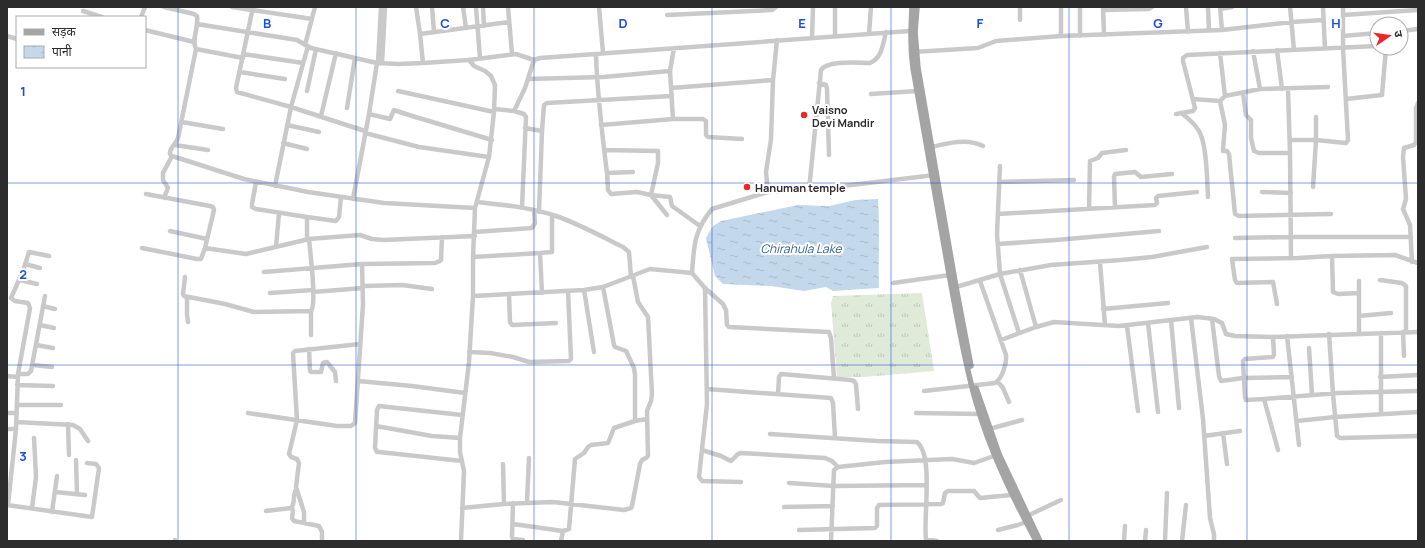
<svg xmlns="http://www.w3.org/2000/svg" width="1425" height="548" viewBox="0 0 1425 548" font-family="Manrope,'Noto Sans Devanagari',sans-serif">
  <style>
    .grass { fill: url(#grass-tufts) }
    .water { fill: url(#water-ripples) }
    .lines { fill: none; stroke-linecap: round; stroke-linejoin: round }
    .minor { stroke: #c9c9c9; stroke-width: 4.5 }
    .major { stroke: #a4a4a4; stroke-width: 5.5 }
    .grid { fill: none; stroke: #1d4ed8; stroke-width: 1; stroke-opacity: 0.55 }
    .poi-dot { fill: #ea2827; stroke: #fff; stroke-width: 1.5 }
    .labels { text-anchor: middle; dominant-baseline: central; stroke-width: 4; stroke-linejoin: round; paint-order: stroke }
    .poi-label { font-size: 11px; font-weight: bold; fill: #2c2c2c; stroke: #fff; text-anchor: start }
    .water-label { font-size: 12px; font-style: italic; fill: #38668f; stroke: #fff }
    .grid-label { font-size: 13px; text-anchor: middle; font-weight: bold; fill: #1d4ed8; stroke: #fff; stroke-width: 4; stroke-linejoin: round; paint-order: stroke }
  </style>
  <defs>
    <pattern id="grass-tufts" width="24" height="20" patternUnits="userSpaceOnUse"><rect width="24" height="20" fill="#e0ead8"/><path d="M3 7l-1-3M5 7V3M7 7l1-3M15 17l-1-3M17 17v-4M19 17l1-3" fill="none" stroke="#c0c9ba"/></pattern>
    <pattern id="water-ripples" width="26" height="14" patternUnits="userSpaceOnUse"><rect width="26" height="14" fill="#c3d8eb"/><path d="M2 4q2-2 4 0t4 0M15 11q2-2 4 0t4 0" fill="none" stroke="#a8baca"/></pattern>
  </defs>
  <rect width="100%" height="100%" fill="#fff"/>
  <!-- grass -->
  <path class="grass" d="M 922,293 L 934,371 L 864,377 L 837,377 L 831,303 L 833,296 Z"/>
  <!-- water -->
  <path class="water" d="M 878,199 C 880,229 878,259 879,288 L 833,291 L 826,287 L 804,291 L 771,286 L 723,284 L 715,276 L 706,238 L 713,226 L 721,221 L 798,205 L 829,206 L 855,200 Z"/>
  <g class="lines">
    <!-- minor -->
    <path class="minor" d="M 164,7 L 194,14 L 197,16 C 199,27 191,40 196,49 L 243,58
      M 232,7 L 312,19
      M 253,7 L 236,88 L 237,92 L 291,107 L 365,131
      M 416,7 L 420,34
      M 432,7 L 434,32
      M 463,7 L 466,28
      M 476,7 L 480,58
      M 483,7 L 484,26
      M 508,7 L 512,54
      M 599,7 L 603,53
      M 835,7 L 835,36
      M 1080,7 L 1080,36
      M 1103,7 L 1104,35
      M 1186,7 L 1188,32
      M 1208,7 L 1209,31
      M 1220,7 L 1222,30
      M 1290,7 L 1294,50
      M 1323,7 L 1325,49
      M 1220,9 L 1232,7
      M 1103,10 L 1149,9 L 1152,7
      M 83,11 L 102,17
      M 667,15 L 772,10 L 776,7
      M 1343,15 L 1418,10
      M 141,17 L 145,7
      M 1020,20 L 1020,7
      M 197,24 L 297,40 L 311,48 L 377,63 L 398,64 L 423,63 L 469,60 L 516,54 L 534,60 L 540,58 L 910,31
      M 145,30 L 194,42
      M 1401,31 L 1418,29
      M 869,34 L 871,7
      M 7,36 L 17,39
      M 1061,36 L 1061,7
      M 1343,36 L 1377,33
      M 812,38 L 813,7
      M 777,40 L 773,80 L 771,139 L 766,172 L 768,192 L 809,190 L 935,175
      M 305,45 L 315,7
      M 674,48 L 670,71 L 673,119 L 703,119 L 706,121 L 706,135 L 708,137 L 742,139
      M 196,49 L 178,138 C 176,144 169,148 170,154 L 172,156 L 244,179 L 308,192 L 384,203 L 475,208
      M 1277,50 L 1282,89
      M 1253,51 L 1260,89
      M 913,52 L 978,48 L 996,41 L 1061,36 L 1222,30 L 1292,22 L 1323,20
      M 1220,53 L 1225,96
      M 243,54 L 303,63
      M 596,54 C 597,94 602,133 607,173 L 633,172
      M 378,63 L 381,7
      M 382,63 L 385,7
      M 423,63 L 420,34 L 509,22
      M 240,72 L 285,79
      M 528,79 L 603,77 L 670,71
      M 819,83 L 826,85 L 827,89 L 829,155
      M 671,88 L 773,80
      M 1288,89 L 1290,153 L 1291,258
      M 307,91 L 316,49
      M 398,91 L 494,112
      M 1243,93 L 1246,115 L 1251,120 L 1251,138 L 1254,151 L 1259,153 L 1290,153
      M 871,94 L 917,91
      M 1193,99 L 1220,101 L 1225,96 L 1260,89 L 1328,87
      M 1346,99 L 1382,95 L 1386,48
      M 1220,101 L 1225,125 L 1223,149 L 1223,151 L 1227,151 L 1229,154 L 1235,214 L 1239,216 L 1331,214
      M 347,108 L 355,58
      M 494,109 L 514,111 L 525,88 L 534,60
      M 514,111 L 524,114 L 526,117 L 522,207
      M 1181,113 C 1188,118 1195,124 1199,131 C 1207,145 1207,180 1208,197
      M 369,114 L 390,119 L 394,110 L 409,115 L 492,140
      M 1176,114 L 1193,111 L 1195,108 L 1183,61 L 1183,58 L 1187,55 L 1377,46
      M 321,116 L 336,53
      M 182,122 L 223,129
      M 287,125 L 319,132
      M 601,125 L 673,119
      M 525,128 L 542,131 L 539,212
      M 542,131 L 544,105 L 547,103 L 672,96
      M 365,133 L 419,147 L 489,157
      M 1290,140 L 1316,140 L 1316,117
      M 283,143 L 307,149
      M 175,145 L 208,150
      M 932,147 C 947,143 968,138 983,146
      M 604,150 L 658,151 L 658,163 L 651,195 L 637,192 L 611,194 L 608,190 L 607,173
      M 256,182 L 252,204 L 252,207 L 256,209 L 307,217 L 336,221 L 339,217 L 341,197
      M 999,182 L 1074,180
      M 275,186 L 291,107 L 308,46
      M 1313,187 L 1316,140 L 1346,143 L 1348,140 L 1343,48 L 1343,7
      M 809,190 L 821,70 C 828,60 858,63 870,63 C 882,58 883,44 886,32
      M 1262,192 L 1291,193
      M 651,195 L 670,197 L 672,206 L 700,226
      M 651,195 L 667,215
      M 164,198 L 168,188 L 163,180 L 163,173 L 172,156
      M 353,199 L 369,114 L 377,63
      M 477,202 C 503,205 530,207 556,216 C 579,224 601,236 623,247 L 629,252 L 631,277
      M 1115,207 L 1114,177 L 1115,174 L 1135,172 L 1141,177 L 1172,174
      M 1089,209 L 1090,161 L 1098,158 L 1102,153 L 1126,150
      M 998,214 L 1155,205 L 1157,203 L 1156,198 L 1158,196 L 1197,192
      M 307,217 L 307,239
      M 170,231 L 207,239
      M 474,232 L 532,228 L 535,223 L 534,210
      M 1235,238 L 1291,237 L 1411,237
      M 998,244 L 1056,240 L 1159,231
      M 276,247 L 279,213
      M 142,248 L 197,259 L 201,259 L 205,248 L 214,210 L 213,207 L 210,206 L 146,194
      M 205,248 L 246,254 L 309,239 L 360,235 L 372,239 L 383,240 L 475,236
      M 540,253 L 552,252 L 552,215
      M 1332,256 L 1333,292 L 1338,294 L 1359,293
      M 473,257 L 540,253 L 542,293
      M 1100,262 L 1105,325
      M 1412,262 L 1410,225 L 1403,209 L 1406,199 L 1403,157 L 1404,148 L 1414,145 L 1416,142 L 1416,108 L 1418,103
      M 25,264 L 40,268
      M 1020,270 L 1036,327
      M 264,272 L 362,264 L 435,263 L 440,261 L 441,260 L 442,237
      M 692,273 C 694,245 694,231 712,209 L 768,192
      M 185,277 L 183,294 L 184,296 L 225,304 L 254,312 L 311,311 C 317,303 310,251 309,239
      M 20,280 L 37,284
      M 1380,280 L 1402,283 L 1406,286 L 1406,332
      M 893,283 L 950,275
      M 363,286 L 402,285 L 432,289
      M 603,287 L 614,345 L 615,347 L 626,351 L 634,368 L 635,375 L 635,421
      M 956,287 L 1000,274 L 997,234 L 1000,166
      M 705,288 L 707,404 L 699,477 L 702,481 L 741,482
      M 584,290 L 594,352
      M 313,292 L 363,288
      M 270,293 L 313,290
      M 509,295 L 510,322 L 512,325 L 556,323
      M 473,296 L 584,290 L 603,287 L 650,269 L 692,273 L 705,288 L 723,304 L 726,310 L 727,325 L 729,327 L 829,332 L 831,338 L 834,378
      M 187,297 L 187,314 L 188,322
      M 1277,304 L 1273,282 L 1237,283 L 1235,280 L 1232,259 L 1298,258 L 1332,256 L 1395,255 L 1418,263
      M 43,306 L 55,309
      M 1103,309 L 1168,303
      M 1359,316 L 1391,313
      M 1191,318 L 1203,419 L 1210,518 L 1214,534 L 1214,541
      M 1212,319 L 1219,376 L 1221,381 L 1243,378 L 1292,377
      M 1171,320 L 1179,408
      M 1148,323 L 1158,412
      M 40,325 L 54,328
      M 1127,326 L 1138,411
      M 1403,332 L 1404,356
      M 1019,333 L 1000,274 L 1051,265 L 1121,260 L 1152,257 L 1207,247
      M 1359,333 L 1359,281
      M 1381,333 L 1381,414
      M 1329,334 L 1333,394 L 1337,436 L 1340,438 L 1418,436
      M 311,335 L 311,311
      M 1287,336 L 1299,445
      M 1273,337 L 1274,354 L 1273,357 L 1245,359 L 1243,361 L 1245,397 L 1246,400 L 1264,399 L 1338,393 L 1418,391
      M 1001,340 L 1036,327 L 1054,322 L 1119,326 L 1197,317 L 1214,319 L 1222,323 L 1226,334 L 1235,336 L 1273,337 L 1418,332
      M 36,345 L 53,348
      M 1309,348 L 1312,395
      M 309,349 L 310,371 L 311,372 L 321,372 L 323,363 L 327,362 L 335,372 L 336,381
      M 469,352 L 490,353 L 513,357 L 529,362 L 569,361 L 571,359 L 568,291
      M 33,365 L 52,367
      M 18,374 L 28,374 L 31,371 L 45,296
      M 7,376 L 18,377
      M 1380,377 L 1418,375
      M 358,381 L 412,386 L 465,393
      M 998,382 L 1003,388 L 1009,402
      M 17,385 L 53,386
      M 707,389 L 831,398 L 833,403 L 835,438
      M 924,391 L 995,383 C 1002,379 1007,363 1006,355 L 980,281
      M 778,394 L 779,377 L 781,374 L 851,380 L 854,381 L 856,384 L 858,409
      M 1264,399 L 1278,450
      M 17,405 L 61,405
      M 7,413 L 17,413
      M 248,413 L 337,426 L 351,426 L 355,423 L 363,304 L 362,264
      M 916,413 L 980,414
      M 1297,421 L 1335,417 L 1418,412
      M 16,422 L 73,425 L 80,429 L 88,441
      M 68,424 L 69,455
      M 376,426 L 432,436 L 460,438
      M 7,429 L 16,429
      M 989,429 L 1022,420
      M 1223,433 L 1227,464
      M 770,434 L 877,441 L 917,442 C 934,456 923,517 926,539 L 937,541
      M 1204,436 L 1240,431
      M 702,450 L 721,456 L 731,461 L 738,454 L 741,453 L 825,458 L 832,461 L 838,467
      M 76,460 L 77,494
      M 462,461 L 379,452 L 377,452 L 375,448 L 377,410 L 379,406 L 462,415
      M 503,464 L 504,504
      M 789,483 L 834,486 L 927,485
      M 55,492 L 85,495
      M 527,502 L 529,458
      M 513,503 L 512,537 L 513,539 L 523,540
      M 7,505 L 92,517 L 99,468 L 96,464 L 87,463
      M 8,505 L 16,429 L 18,374 L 30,308 L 28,303 L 15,301 L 11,298 L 23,271 L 29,252 L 49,256
      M 784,507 L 833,506
      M 32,508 L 36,477 L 34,438
      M 292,508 L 293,511 L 292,518 L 294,521 L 319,526 L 322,532 L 322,541
      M 462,508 L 504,504 L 553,502 L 624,510 L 631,508 L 632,506 L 640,464 L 642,460 L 646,458 L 648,456 L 647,411 L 651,401 L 652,394 L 648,317 L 638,302 L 633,276
      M 266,511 L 291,508 C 296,503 292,495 296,490
      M 52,512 L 57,476
      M 1027,516 L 1061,500
      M 304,522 L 304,512 L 296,487 L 299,463 L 297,459 L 291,457 L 289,454 L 297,420 L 293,353 L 295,351 L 360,344
      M 513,524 L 563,531 L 569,529 L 575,459 L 584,453 L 588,447 L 591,445 L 608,443 L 614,428 L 635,421 L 647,419
      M 799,530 L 875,528 L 877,526 L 877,508 L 879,505 L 941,504 L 943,503 L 945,493 L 948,491 L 974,491 L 980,498 L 1011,495
      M 998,530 L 1018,525 L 1026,522
      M 175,540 L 175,541
      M 461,541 L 464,471 L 460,452 L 460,438 L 469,362 L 473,296 L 473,257 L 475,208 L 489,157 L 494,112 L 495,85 L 491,76 L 485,71 L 474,66 L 469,60
      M 561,541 L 563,531
      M 831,541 L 834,470 L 838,467 L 885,462 L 952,459 L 974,463 L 994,456
      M 1124,541 L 1125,526
      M 1145,541 L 1146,530
      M 1165,541 L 1167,493
      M 1182,541 L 1186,505"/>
    <!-- major -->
    <path class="major" d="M 912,7 C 911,28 910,47 913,68 C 925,137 937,205 949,274 C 957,316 964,361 976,402 C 990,451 1012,496 1036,541
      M 917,7 L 915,32 L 918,68 L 956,287 L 971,366
      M 976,388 L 999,454 L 1040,541"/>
  </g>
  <!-- grid -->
  <path class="grid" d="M 178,7 L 178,541M 356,7 L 356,541M 534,7 L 534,541M 712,7 L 712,541M 891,7 L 891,541M 1069,7 L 1069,541M 1247,7 L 1247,541M 7,183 L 1418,183M 7,365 L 1418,365"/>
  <!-- markers -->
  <g class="poi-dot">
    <circle cx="804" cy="115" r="4"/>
    <circle cx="747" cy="187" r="4"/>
  </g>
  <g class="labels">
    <!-- poi labels -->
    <g class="poi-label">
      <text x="812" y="109">Vaisno<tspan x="812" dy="13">Devi Mandir</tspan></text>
      <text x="755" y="187">Hanuman temple</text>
    </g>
    <!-- water labels -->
    <g class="water-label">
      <text x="801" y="248">Chirahula Lake</text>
    </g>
  </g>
  <g class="grid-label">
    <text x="267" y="28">B</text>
    <text x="445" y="28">C</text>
    <text x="623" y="28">D</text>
    <text x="802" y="28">E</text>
    <text x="980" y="28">F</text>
    <text x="1158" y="28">G</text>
    <text x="1336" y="28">H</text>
    <text x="23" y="96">1</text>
    <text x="23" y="279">2</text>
    <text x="23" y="461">3</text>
  </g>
  <!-- border -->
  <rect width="1425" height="548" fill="none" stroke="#2c2c2c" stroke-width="16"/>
  <!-- legend -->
  <rect x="16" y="16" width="130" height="52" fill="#ffffff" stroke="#ababab"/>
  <rect x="24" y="29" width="20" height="6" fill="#a4a4a4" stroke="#ababab"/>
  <text x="52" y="36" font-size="12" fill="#2c2c2c">सड़क</text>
  <rect x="24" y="46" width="20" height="12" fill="url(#water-ripples)" stroke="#ababab"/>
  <text x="52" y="56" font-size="12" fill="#2c2c2c">पानी</text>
  <!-- north arrow -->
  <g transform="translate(1389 36) rotate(77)"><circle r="19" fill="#ffffff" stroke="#ababab"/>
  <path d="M0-3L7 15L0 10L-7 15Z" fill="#ea2827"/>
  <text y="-6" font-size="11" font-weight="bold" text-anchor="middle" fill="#2c2c2c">उ</text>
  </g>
</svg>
